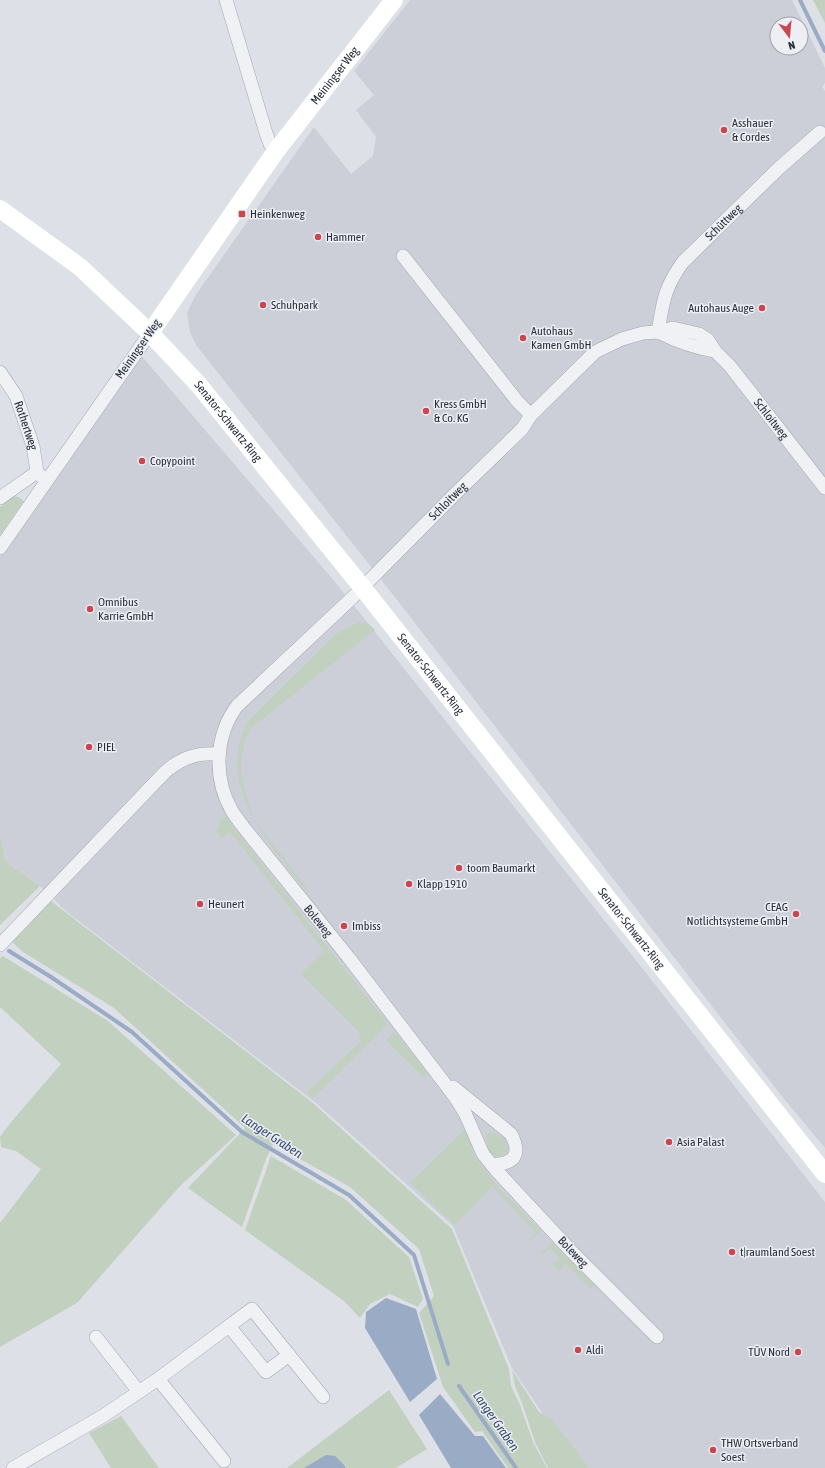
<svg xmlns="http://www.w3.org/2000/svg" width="825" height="1468" viewBox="0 0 825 1468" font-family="'Asap Condensed',sans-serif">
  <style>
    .built { fill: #cccfd8; fill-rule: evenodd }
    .green { fill: #c2d0bf }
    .water { fill: #9aabc5 }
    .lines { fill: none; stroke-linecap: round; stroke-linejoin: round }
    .stream { stroke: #9aabc5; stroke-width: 4 }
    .street-casing { stroke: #a4a7b0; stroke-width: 14 }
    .street { stroke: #f0f1f5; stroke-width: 13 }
    .secondary { stroke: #fff; stroke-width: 18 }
    .poi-dot { fill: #c74850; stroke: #edeff4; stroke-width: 1.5 }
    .labels { text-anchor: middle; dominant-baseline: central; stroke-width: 3; stroke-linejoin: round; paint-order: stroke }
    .street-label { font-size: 12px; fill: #282e3c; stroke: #edeff4 }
    .poi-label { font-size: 12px; fill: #282e3c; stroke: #edeff4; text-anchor: start }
    .water-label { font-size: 13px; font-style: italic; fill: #34496e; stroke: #edeff4 }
  </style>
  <rect width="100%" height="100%" fill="#dee0e7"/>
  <!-- built -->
  <path class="built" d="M 410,0 L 792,0 L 825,68 L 825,83 L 822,87 L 825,91 L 825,1148 L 780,1094 L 394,596 L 196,345 L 190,332 L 187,313 L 195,296 L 314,127 L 351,174 L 373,156 L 376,137 L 356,110 L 374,95 L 354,71 ZM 777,24 L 801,24 L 801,48 L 777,48 Z
    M 140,354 L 336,583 L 635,959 L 825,1202 L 825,1468 L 579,1468 L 512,1368 L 453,1226 L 316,1103 L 67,912 L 40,886 L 6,862 L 0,835 L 0,556 Z"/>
  <!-- green -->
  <path class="green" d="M 813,0 L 825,0 L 825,23 Z
    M 12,496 L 19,497 L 24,501 L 0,535 L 0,507 Z
    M 357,623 C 365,622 369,623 375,630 L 250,729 L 245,741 L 241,759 L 241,774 L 248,801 L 254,819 L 307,888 L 305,890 C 268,840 216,790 247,722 L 332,638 L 339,632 Z
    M 226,816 L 235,829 L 388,1024 L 313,1098 L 307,1092 L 360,1042 L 359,1032 L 301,974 L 324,951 L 230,832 L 221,839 L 217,831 L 220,821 Z
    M 0,835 L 6,862 L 40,886 L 0,925 Z
    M 51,901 L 313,1103 L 452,1229 L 509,1369 L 511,1386 L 520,1405 L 533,1442 L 547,1468 L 508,1468 L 482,1431 L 475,1432 L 443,1387 L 419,1313 L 434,1296 L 419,1249 L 350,1187 L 273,1144 L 266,1159 L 242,1227 L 188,1188 L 245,1128 L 114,1008 L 23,952 L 11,941 Z
    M 3,956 L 108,1021 L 236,1135 L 180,1186 L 77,1303 L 0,1347 L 0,1223 L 41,1169 L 16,1151 L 1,1147 L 0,1137 L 12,1121 L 61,1064 L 0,1007 L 0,958 Z
    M 395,1032 L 428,1073 L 423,1077 L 386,1040 Z
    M 465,1129 L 475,1157 L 500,1189 L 541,1231 L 530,1240 L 528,1240 L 536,1233 L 492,1187 L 455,1225 L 410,1183 Z
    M 491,1132 C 504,1137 510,1139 507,1154 L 501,1157 L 492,1155 C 487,1148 486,1142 487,1134 Z
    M 271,1156 L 346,1200 L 409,1257 L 423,1299 L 418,1307 L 390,1294 L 370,1304 L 360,1318 L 344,1301 L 245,1230 Z
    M 552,1242 L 595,1285 L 590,1289 L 566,1264 L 559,1271 L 553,1265 L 560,1259 L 550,1248 L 542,1255 L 541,1253 Z
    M 512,1370 L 539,1412 L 552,1419 L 589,1468 L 548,1468 L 535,1442 L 522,1403 L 515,1386 Z
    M 389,1390 L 427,1449 L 396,1468 L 287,1468 Z
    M 121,1416 L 159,1468 L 111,1468 L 89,1433 Z"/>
  <!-- water -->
  <path class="water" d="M 386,1298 L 416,1309 L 437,1379 L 410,1402 L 365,1328 L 366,1312 Z
    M 440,1394 L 475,1436 L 483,1436 L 506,1468 L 451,1468 L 419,1415 Z
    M 326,1455 L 335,1456 L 345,1466 L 345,1468 L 304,1468 Z"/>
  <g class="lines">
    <!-- stream -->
    <path class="stream" d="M 800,0 L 825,51
      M 9,951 L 51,977 L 132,1032 L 242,1132 L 349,1195 L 414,1255 L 448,1364
      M 459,1386 L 516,1468"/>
    <!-- street casing -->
    <g class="street-casing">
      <g id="street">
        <path d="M 226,0 L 266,133 L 270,144 L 276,151"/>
        <path d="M 403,256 L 517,401 L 531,415"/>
        <path id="s1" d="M 658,332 C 663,302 664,288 683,262 L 779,168 L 820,132"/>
        <path d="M 658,332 C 676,341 695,348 715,351"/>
        <path id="s2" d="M 0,372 L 16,396 L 33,446 L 37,472 L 46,481"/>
        <path d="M 0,498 L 37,472"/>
        <path d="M 0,548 L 150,333"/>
        <path d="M 0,945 L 165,772 C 182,757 197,753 219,754"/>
        <path d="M 453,1087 L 511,1134 C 522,1155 514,1164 492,1165"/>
        <path d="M 229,1326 L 252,1309 L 289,1355"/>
        <path d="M 96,1337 L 139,1392"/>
        <path id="s3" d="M 657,1337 L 572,1252 L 496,1170 L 483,1154 L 465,1113 L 455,1097 L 349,958 L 245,829 C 241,823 236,818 232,811 C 213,778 215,736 237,706 L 352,598 L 456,493 L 522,429 L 531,415 L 595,352 L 622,339 L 643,333 L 658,332 L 673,328 L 699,334 L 708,340 L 715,351 L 730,366 L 825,488"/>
        <path d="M 158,1379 L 224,1461"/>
        <path d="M 13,1468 L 103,1416 L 158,1379 L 229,1326 L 266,1372 L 289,1355 L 323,1397"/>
      </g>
    </g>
    <!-- street -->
    <use href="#street" class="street"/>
    <!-- secondary -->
    <g class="secondary">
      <path id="s4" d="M 0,209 L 80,267 L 150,333 L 198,384 L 362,587 L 825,1174"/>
      <path id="s5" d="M 150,333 L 276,151 L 394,0"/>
    </g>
  </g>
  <!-- markers -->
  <g class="poi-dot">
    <circle cx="724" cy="130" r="4"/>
    <rect x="238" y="210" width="8" height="8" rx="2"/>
    <circle cx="318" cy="237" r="4"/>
    <circle cx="263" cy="305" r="4"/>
    <circle cx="762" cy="308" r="4"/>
    <circle cx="523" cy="338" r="4"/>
    <circle cx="426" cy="411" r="4"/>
    <circle cx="142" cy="461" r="4"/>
    <circle cx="90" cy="609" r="4"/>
    <circle cx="89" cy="747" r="4"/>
    <circle cx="459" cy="868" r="4"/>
    <circle cx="409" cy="884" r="4"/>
    <circle cx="200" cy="904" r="4"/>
    <circle cx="796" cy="914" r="4"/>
    <circle cx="344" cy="926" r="4"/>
    <circle cx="669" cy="1142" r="4"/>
    <circle cx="732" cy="1252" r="4"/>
    <circle cx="578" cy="1350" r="4"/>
    <circle cx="798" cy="1352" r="4"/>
    <circle cx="713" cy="1450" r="4"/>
  </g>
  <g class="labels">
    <!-- street labels -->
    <g class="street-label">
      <text stroke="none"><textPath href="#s5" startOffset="317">Meiningser Weg</textPath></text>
      <text stroke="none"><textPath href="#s1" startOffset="132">Schüttweg</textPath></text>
      <text transform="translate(138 349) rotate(-55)">Meiningser Weg</text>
      <text stroke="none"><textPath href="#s3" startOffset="1515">Schloitweg</textPath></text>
      <text stroke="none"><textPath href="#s4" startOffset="313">Senator-Schwartz-Ring</textPath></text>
      <text stroke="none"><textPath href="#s2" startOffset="60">Rothertweg</textPath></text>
      <text stroke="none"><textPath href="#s3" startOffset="1084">Schloitweg</textPath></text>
      <text stroke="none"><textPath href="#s4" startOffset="637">Senator-Schwartz-Ring</textPath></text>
      <text transform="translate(318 921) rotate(51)">Boleweg</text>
      <text stroke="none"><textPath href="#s4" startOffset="961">Senator-Schwartz-Ring</textPath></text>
      <text transform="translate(573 1252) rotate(46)">Boleweg</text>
    </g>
    <!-- poi labels -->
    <g class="poi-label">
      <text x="732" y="123">Asshauer<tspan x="732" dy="14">&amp; Cordes</tspan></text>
      <text x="250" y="214">Heinkenweg</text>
      <text x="326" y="237">Hammer</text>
      <text x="271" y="305">Schuhpark</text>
      <text x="754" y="308" text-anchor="end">Autohaus Auge</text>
      <text x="531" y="331">Autohaus<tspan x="531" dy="14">Kamen GmbH</tspan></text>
      <text x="434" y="404">Kress GmbH<tspan x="434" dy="14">&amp; Co. KG</tspan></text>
      <text x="150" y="461">Copypoint</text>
      <text x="98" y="602">Omnibus<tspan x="98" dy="14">Karrie GmbH</tspan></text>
      <text x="97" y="747">PIEL</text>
      <text x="467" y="868">toom Baumarkt</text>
      <text x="417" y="884">Klapp 1910</text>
      <text x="208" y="904">Heunert</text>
      <text x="788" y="907" text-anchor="end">CEAG<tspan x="788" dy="14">Notlichtsysteme GmbH</tspan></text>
      <text x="352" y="926">Imbiss</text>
      <text x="677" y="1142">Asia Palast</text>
      <text x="740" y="1252">t|raumland Soest</text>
      <text x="586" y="1350">Aldi</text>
      <text x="790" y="1352" text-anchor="end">TÜV Nord</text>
      <text x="721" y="1443">THW Ortsverband<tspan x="721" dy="14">Soest</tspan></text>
    </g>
    <!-- water labels -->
    <g class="water-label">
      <text transform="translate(272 1136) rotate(33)">Langer Graben</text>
      <text transform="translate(496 1421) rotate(55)">Langer Graben</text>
    </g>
  </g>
  <!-- north arrow -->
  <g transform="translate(789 36) rotate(164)"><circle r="19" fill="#edeff4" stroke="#9ea2aa"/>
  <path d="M0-3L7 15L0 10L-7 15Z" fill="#c74850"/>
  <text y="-6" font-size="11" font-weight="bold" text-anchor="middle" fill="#282e3c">N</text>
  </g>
</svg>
